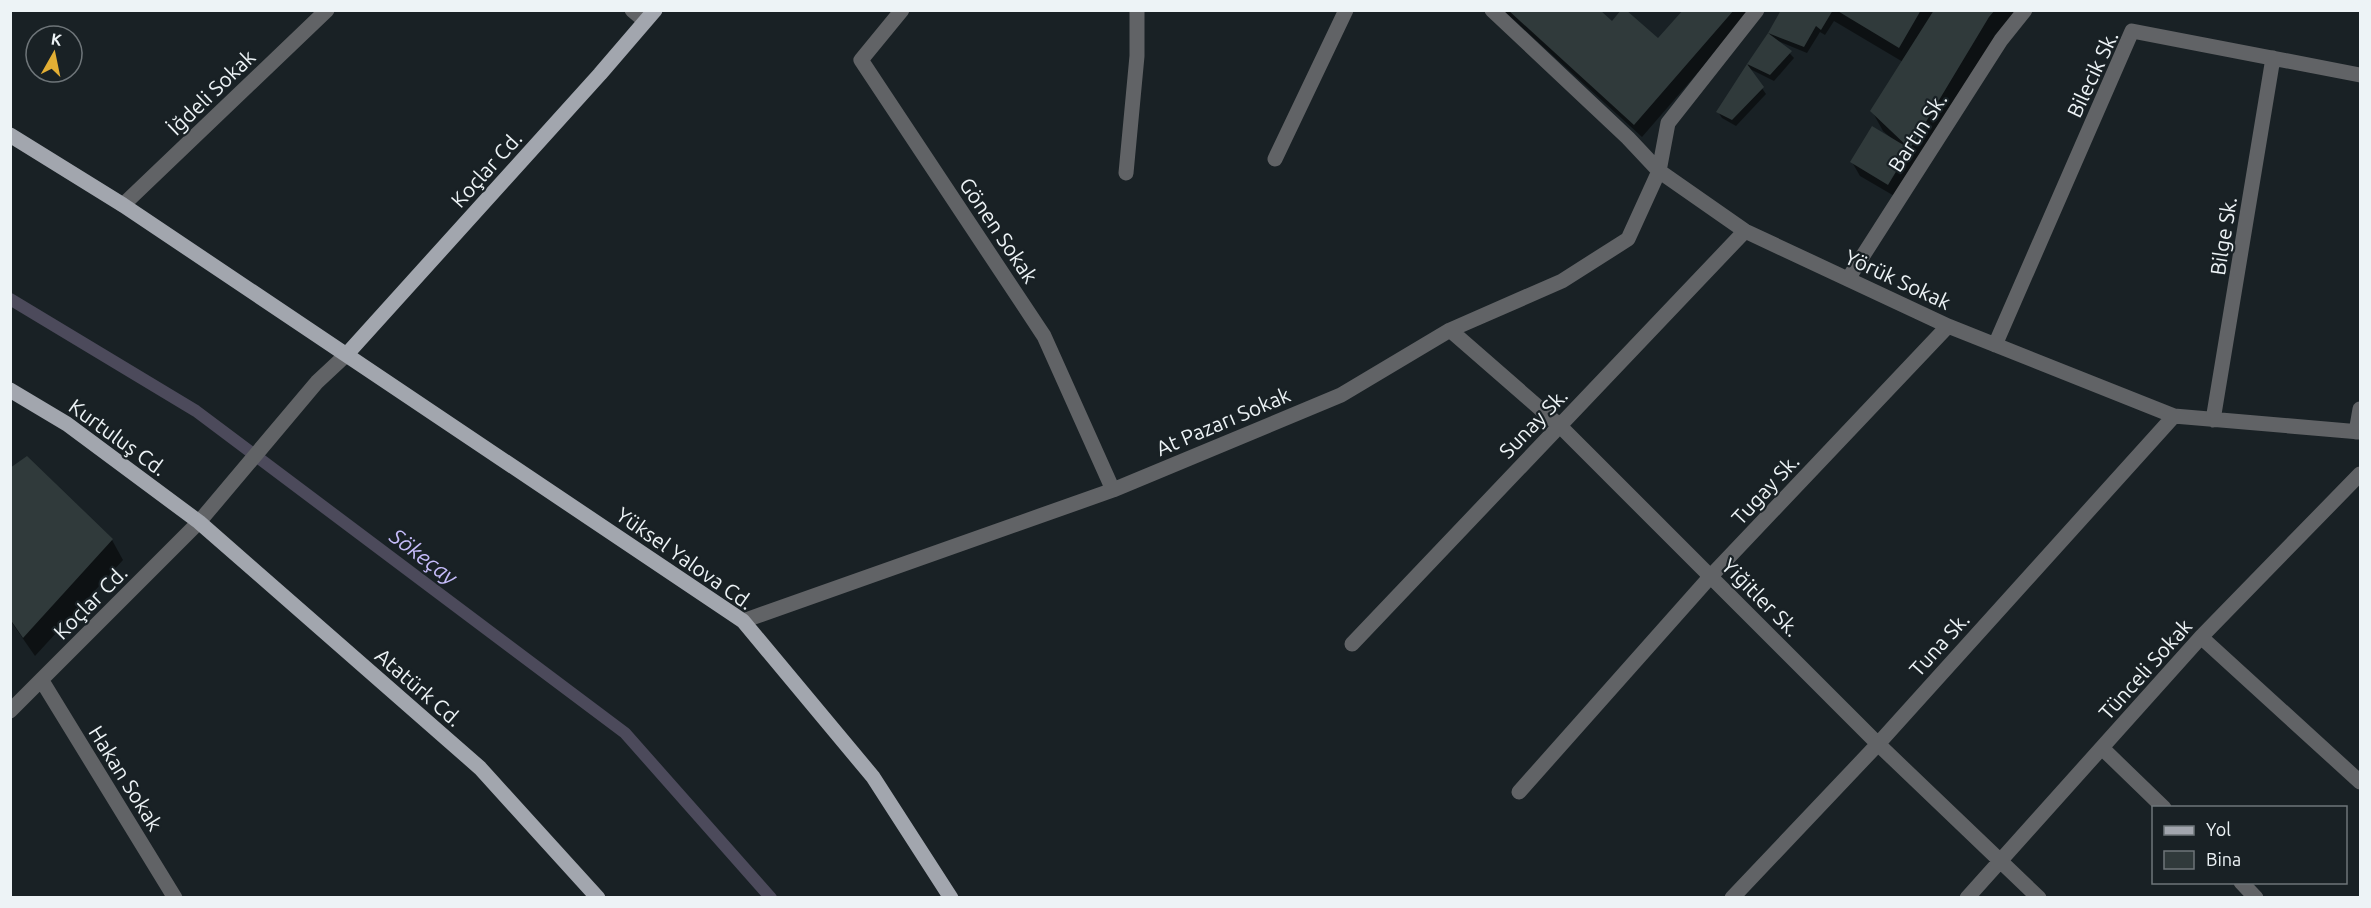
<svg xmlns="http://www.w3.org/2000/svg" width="2371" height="908" viewBox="0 0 2371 908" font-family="Ubuntu,sans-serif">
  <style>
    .shadow { fill: #0007 }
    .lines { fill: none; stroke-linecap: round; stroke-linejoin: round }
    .stream { stroke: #4c4a5b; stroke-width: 12 }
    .building { fill: #303a3b }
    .minor { stroke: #616366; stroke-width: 15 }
    .major { stroke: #a2a6ae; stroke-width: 15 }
    .labels { text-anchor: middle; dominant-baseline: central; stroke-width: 4.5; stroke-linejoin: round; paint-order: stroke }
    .street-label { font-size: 21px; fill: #edf3f6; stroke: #192125 }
    .water-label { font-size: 22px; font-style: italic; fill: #c5bbf9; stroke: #192125 }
  </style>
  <rect width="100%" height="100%" fill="#192125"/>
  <!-- shadow -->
  <path class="shadow" d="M 1503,10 L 1598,10 L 1612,23 L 1658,40 L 1685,10 L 1752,10 L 1642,137 Z
    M 1783,10 L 2024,10 L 1896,197 L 1860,176 L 1852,162 L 1890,137 L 1883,131 L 1872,111 L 1903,62 L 1834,21 L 1825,35 L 1820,32 L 1807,53 L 1778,41 L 1794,58 L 1774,81 L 1748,68 L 1766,94 L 1736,126 L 1722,118 L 1718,112 Z
    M 27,458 L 112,540 L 123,560 L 35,656 L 10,620 Z"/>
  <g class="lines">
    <!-- stream -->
    <path class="stream" d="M 10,299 L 196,411 L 625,733 L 771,898"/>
  </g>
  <!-- building -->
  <path class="building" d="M 1508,10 L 1600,10 L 1612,21 L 1621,10 L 1626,10 L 1658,38 L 1683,10 L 1734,10 L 1634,125 Z
    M 1781,10 L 1833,10 L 1821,30 L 1816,26 L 1804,47 L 1768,33 Z
    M 1836,10 L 1921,10 L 1899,48 Z
    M 1934,10 L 1995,10 L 1989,17 L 1888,185 L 1850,162 L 1872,126 L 1910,149 L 1870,111 Z
    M 1768,33 L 1792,51 L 1770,75 L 1747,64 Z
    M 1747,64 L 1764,87 L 1732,120 L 1716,112 Z
    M 27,456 L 113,539 L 23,638 L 10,619 L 10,468 Z"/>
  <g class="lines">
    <!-- minor -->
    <path class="minor" d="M 632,10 L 645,21
      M 902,10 L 861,60 L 1044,336 L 1113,490
      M 1492,10 L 1628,138 L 1659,171 L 1745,231 L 1948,326 L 2174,416 L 2360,432
      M 1275,159 L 1346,10
      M 1126,173 L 1137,56 L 1137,10
      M 123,205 L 327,10
      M 1848,279 L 2001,40 L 2025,10
      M 1450,330 L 1560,426 L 1878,744 L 2039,898
      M 1995,345 L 2132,31 L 2360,75
      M 2213,420 L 2273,58
      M 2356,432 L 2360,409
      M 743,621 L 1113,490 L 1341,395 L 1450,330 L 1562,281 L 1628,239 L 1659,171 L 1668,123 L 1757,10
      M 2201,637 L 2360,782
      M 1352,644 L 1745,231
      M 42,681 L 175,898
      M 10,711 L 199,522 L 317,382 L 347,354
      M 2102,748 L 2164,808
      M 1519,792 L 1710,577 L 1948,326
      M 2241,882 L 2256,898
      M 1732,898 L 1878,744 L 2174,416
      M 1967,898 L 2201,637 L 2360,474"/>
    <!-- major -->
    <path class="major" d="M 10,135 L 123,205 L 743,621 L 873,777 L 951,898
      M 347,354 L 600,74 L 655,10
      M 10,390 L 67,424 L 199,522 L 480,768 L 598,898"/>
  </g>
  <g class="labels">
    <!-- street labels -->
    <g class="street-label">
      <text transform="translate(2092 74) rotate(-65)">Bilecik Sk.</text>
      <text transform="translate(211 92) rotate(-44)">İğdeli Sokak</text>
      <text transform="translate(1917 132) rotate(-57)">Bartın Sk.</text>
      <text transform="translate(486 169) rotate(-48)">Koçlar Cd.</text>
      <text transform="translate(999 230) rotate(56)">Gönen Sokak</text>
      <text transform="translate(2223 236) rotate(-81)">Bilge Sk.</text>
      <text transform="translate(1898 279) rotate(25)">Yörük Sokak</text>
      <text transform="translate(1223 421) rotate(-23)">At Pazarı Sokak</text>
      <text transform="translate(1533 423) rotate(-46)">Sunay Sk.</text>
      <text transform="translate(118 437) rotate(36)">Kurtuluş Cd.</text>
      <text transform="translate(1765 489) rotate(-47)">Tugay Sk.</text>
      <text transform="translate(685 558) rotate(35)">Yüksel Yalova Cd.</text>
      <text transform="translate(1761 597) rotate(45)">Yiğitler Sk.</text>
      <text transform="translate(90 602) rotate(-45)">Koçlar Cd.</text>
      <text transform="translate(1939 644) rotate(-48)">Tuna Sk.</text>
      <text transform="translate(2145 669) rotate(-48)">Tünceli Sokak</text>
      <text transform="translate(419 687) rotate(41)">Atatürk Cd.</text>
      <text transform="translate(126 778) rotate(58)">Hakan Sokak</text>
    </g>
    <!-- water labels -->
    <g class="water-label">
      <text transform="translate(424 556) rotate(37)">Sökeçay</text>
    </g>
  </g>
  <!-- border -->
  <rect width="2371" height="908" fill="none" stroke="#edf3f6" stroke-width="24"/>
  <!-- legend -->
  <rect x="2152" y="806" width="195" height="78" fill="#192125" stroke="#6e7579" stroke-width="1.5"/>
  <rect x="2164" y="826" width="30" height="9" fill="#a2a6ae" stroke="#6e7579" stroke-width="1.5"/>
  <text x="2206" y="836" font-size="18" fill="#edf3f6">Yol</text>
  <rect x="2164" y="851" width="30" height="18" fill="#303a3b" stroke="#6e7579" stroke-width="1.5"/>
  <text x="2206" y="866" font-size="18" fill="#edf3f6">Bina</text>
  <!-- north arrow -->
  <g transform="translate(54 54) rotate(9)"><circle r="28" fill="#192125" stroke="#6e7579" stroke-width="1.5"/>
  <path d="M0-4.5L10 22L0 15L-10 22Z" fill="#e2ae34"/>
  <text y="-9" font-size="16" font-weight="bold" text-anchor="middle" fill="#edf3f6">K</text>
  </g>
</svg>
